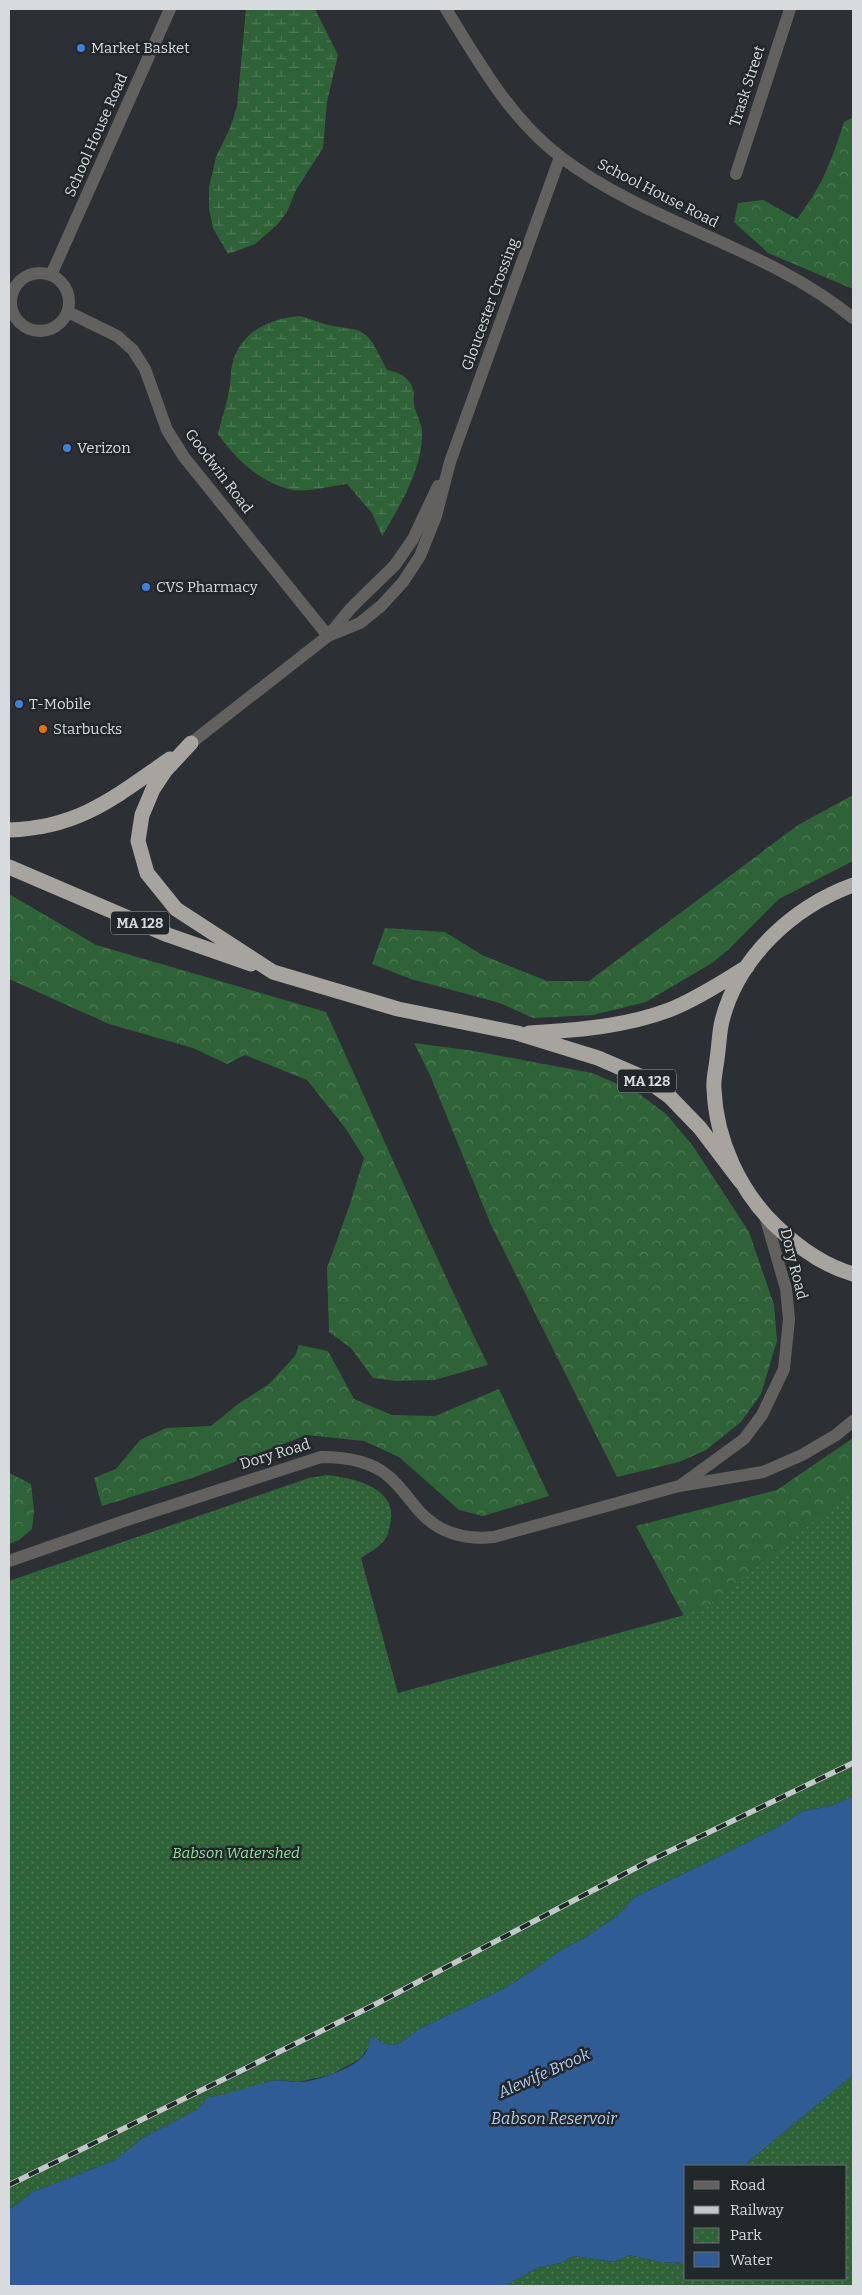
<svg xmlns="http://www.w3.org/2000/svg" width="862" height="2295" viewBox="0 0 862 2295" font-family="Bitter,serif">
  <style>
    .forest { fill: url(#forest-crowns) }
    .wetland { fill: url(#wetland-marsh) }
    .park { fill: url(#park-dots) }
    .water { fill: #305c95 }
    .lines { fill: none; stroke-linecap: round; stroke-linejoin: round }
    .street { stroke: #62615f; stroke-width: 12 }
    .highway { stroke: #a7a49f; stroke-width: 15 }
    .rail-casing { stroke: #c4c7c9; stroke-width: 5.5 }
    .rail { stroke: #22272a; stroke-width: 4; stroke-dasharray: 11; stroke-linecap: butt }
    .shop-dot { fill: #3f7fe0; stroke: #22272a; stroke-width: 2 }
    .food-dot { fill: #e8710a; stroke: #22272a; stroke-width: 2 }
    .labels { text-anchor: middle; dominant-baseline: central; stroke-width: 5; stroke-linejoin: round; paint-order: stroke }
    .shield { fill: #22272a; stroke: #a1a5a7; stroke-width: 1 }
    .shield-label { font-size: 14px; font-weight: bold; fill: #d8dbdd }
    .poi-label { font-size: 15px; fill: #d8dbdd; stroke: #22272a; text-anchor: start }
    .street-label { font-size: 15px; fill: #d8dbdd; stroke: #22272a }
    .park-label { font-size: 15px; font-style: italic; fill: #8ce599; stroke: #22272a }
    .water-label { font-size: 16px; font-style: italic; fill: #b4cdee; stroke: #22272a }
  </style>
  <defs>
    <pattern id="forest-crowns" width="20" height="18" patternUnits="userSpaceOnUse" patternTransform="scale(1.25)"><rect width="20" height="18" fill="#2e6337"/><path d="M2 6a3 3 0 1 1 6 0M12 15a3 3 0 1 1 6 0" fill="none" stroke="#4c7954"/></pattern>
    <pattern id="wetland-marsh" width="20" height="14" patternUnits="userSpaceOnUse" patternTransform="scale(1.25)"><rect width="20" height="14" fill="#2e6337"/><path d="M1 5h8M5 5V1M11 12h8M15 12V8" fill="none" stroke="#4c7954"/></pattern>
    <pattern id="park-dots" width="8" height="8" patternUnits="userSpaceOnUse" patternTransform="scale(1.25)"><rect width="8" height="8" fill="#2e6337"/><path d="M2 2h.1M6 6h.1" fill="none" stroke="#4c7954" stroke-width="1.8" stroke-linecap="round"/></pattern>
  </defs>
  <rect width="100%" height="100%" fill="#2c3034"/>
  <!-- forest -->
  <path class="forest" d="M 853,117 L 853,289 L 768,253 L 734,222 L 738,203 L 763,200 L 797,219 C 823,185 831,162 844,122 Z
    M 853,795 L 853,861 L 779,899 L 728,950 L 712,963 L 646,1002 L 593,1015 L 533,1018 L 500,1003 L 411,979 L 372,964 L 385,928 L 445,932 L 482,955 L 547,981 L 589,981 L 798,825 Z
    M 9,894 L 96,945 L 326,1012 C 380,1130 431,1249 488,1365 L 434,1380 L 396,1381 L 373,1378 L 351,1348 L 329,1332 L 327,1268 L 349,1207 L 364,1158 L 346,1129 L 307,1080 L 245,1055 L 227,1064 L 193,1048 L 109,1024 L 9,979 Z
    M 414,1043 L 474,1051 L 592,1073 L 638,1093 L 666,1114 L 693,1146 L 749,1232 L 774,1305 L 777,1341 L 761,1394 L 741,1422 L 706,1450 L 679,1462 L 617,1477 L 491,1225 L 430,1075 Z
    M 299,1345 L 328,1351 L 354,1399 L 392,1415 L 435,1416 L 499,1389 L 549,1496 L 483,1516 L 459,1510 L 399,1457 L 364,1441 L 307,1435 L 192,1478 L 102,1506 L 94,1478 L 116,1469 L 140,1440 L 166,1428 L 211,1426 L 238,1404 L 269,1384 L 295,1356 Z
    M 853,1438 L 853,1754 L 777,1791 L 636,1526 L 777,1490 Z
    M 9,1473 L 31,1484 L 34,1510 L 32,1529 L 19,1540 L 9,1544 Z"/>
  <!-- wetland -->
  <path class="wetland" d="M 246,9 L 315,9 L 338,55 L 327,102 L 323,148 L 296,190 L 287,212 L 277,225 L 255,244 L 228,254 L 213,228 L 209,208 L 209,188 L 216,157 L 231,126 L 237,106 Z
    M 300,316 L 328,325 L 358,330 L 366,335 L 373,343 L 387,370 C 400,372 411,378 414,393 C 414,397 413,400 414,404 C 415,413 421,421 422,430 C 424,466 400,506 382,536 L 372,513 L 347,484 C 331,486 310,492 294,490 C 263,485 235,459 218,434 C 222,417 228,401 230,384 C 231,378 231,371 232,365 C 240,331 269,319 300,316 Z"/>
  <!-- park -->
  <path class="park" d="M 327,1475 C 351,1478 395,1486 391,1519 C 390,1525 389,1532 386,1538 C 380,1547 370,1552 361,1558 L 398,1693 L 703,1610 L 853,1490 L 853,1797 L 830,1806 L 803,1811 L 780,1826 L 710,1861 L 635,1897 L 617,1916 L 583,1939 L 561,1950 L 532,1971 L 503,1989 L 421,2028 L 400,2043 L 392,2045 L 381,2043 L 376,2037 L 360,2059 L 331,2075 L 298,2082 L 279,2080 L 270,2081 L 226,2095 L 208,2097 L 197,2110 L 144,2137 L 115,2160 L 33,2192 L 9,2210 L 9,1581 L 309,1478 Z
    M 853,2075 L 853,2286 L 505,2286 L 537,2268 L 560,2263 L 574,2256 L 614,2262 L 629,2255 L 660,2262 L 683,2263 L 686,2261 L 686,2279 L 846,2279 L 846,2166 L 743,2166 Z"/>
  <!-- water -->
  <path class="water" d="M 853,1797 L 853,2075 L 743,2166 L 686,2166 L 686,2261 L 683,2263 L 660,2262 L 629,2255 L 614,2262 L 574,2256 L 560,2263 L 537,2268 L 505,2286 L 9,2286 L 9,2210 L 33,2192 L 115,2160 L 144,2137 L 197,2110 L 208,2097 C 230,2095 249,2086 271,2081 C 280,2079 288,2082 298,2082 C 315,2082 353,2069 364,2055 C 368,2051 369,2043 371,2038 L 376,2037 L 381,2043 L 392,2045 L 400,2043 L 421,2028 L 503,1989 L 532,1971 L 561,1950 L 583,1939 L 617,1916 L 635,1897 L 710,1861 L 780,1826 L 803,1811 L 830,1806 Z"/>
  <g class="lines">
    <!-- street -->
    <path class="street" d="M 446,9 C 479,62 510,119 562,158 C 651,225 767,247 853,318
      M 736,174 L 790,9
      M11 302a29 29 0 1 1 58 0a29 29 0 1 1-58 0Z
      M 51,275 L 170,9
      M 68,312 L 117,336 L 133,350 L 145,369 L 167,430 L 184,457 L 328,636
      M 328,636 L 360,623 L 381,606 L 403,582 L 420,556 L 436,516 L 450,462 L 560,157
      M 191,743 L 328,636 L 351,608 L 395,565 L 413,539 L 438,486
      M 681,1485 L 744,1439 L 762,1415 L 784,1369 L 789,1319 L 786,1289 L 765,1216
      M 9,1561 L 124,1521 L 321,1457 C 344,1457 369,1460 387,1475 C 401,1486 409,1500 421,1513 C 441,1534 466,1540 494,1537 L 679,1486 L 763,1472 L 802,1455 L 836,1435 L 853,1421"/>
    <!-- highway -->
    <path class="highway" d="M 191,743 L 165,771 L 153,789 L 142,815 L 138,841 L 147,873 L 176,909 L 273,972 L 398,1009 L 517,1033 L 598,1058 L 642,1077 L 670,1097 L 700,1128 L 741,1182
      M 9,830 C 79,828 115,797 170,759
      M 9,867 L 168,935 L 251,964
      M 853,885 C 793,907 738,957 722,1021 C 719,1033 719,1047 717,1059 C 716,1069 713,1079 714,1089 C 716,1140 740,1192 777,1227 C 798,1247 825,1266 853,1274
      M 529,1033 C 576,1030 624,1027 669,1010 C 697,999 722,982 747,967"/>
    <!-- rail casing -->
    <g class="rail-casing">
      <path id="rail" d="M 9,2185 L 374,2005 L 647,1862 L 853,1763"/>
    </g>
    <!-- rail -->
    <use href="#rail" class="rail"/>
  </g>
  <!-- markers -->
  <g class="shop-dot">
    <circle cx="81" cy="48" r="5"/>
    <circle cx="67" cy="448" r="5"/>
    <circle cx="146" cy="587" r="5"/>
    <circle cx="19" cy="704" r="5"/>
  </g>
  <circle class="food-dot" cx="43" cy="729" r="5"/>
  <g class="labels">
    <!-- shield labels -->
    <g class="shield">
      <rect x="111" y="911.5" width="58" height="23" rx="4"/>
      <rect x="618" y="1069.5" width="58" height="23" rx="4"/>
    </g>
    <g class="shield-label">
      <text x="140" y="923">MA 128</text>
      <text x="647" y="1081">MA 128</text>
    </g>
    <!-- poi labels -->
    <g class="poi-label">
      <text x="91" y="48">Market Basket</text>
      <text x="77" y="448">Verizon</text>
      <text x="156" y="587">CVS Pharmacy</text>
      <text x="29" y="704">T-Mobile</text>
      <text x="53" y="729">Starbucks</text>
    </g>
    <!-- street labels -->
    <g class="street-label">
      <text transform="translate(747 86) rotate(-72)">Trask Street</text>
      <text transform="translate(96 135) rotate(-66)">School House Road</text>
      <text transform="translate(658 193) rotate(27)">School House Road</text>
      <text transform="translate(490 304) rotate(-70)">Gloucester Crossing</text>
      <text transform="translate(219 471) rotate(53)">Goodwin Road</text>
      <text transform="translate(794 1264) rotate(76)">Dory Road</text>
      <text transform="translate(275 1454) rotate(-17)">Dory Road</text>
    </g>
    <!-- park labels -->
    <g class="park-label">
      <text x="236" y="1853">Babson Watershed</text>
    </g>
    <!-- water labels -->
    <g class="water-label">
      <text transform="translate(544 2073) rotate(-24)">Alewife Brook</text>
      <text x="554" y="2118">Babson Reservoir</text>
    </g>
  </g>
  <!-- border -->
  <rect width="862" height="2295" fill="none" stroke="#d8dbdd" stroke-width="20"/>
  <!-- legend -->
  <rect x="684" y="2165" width="162" height="115" fill="#22272a" stroke="#6b6f72"/>
  <rect x="694" y="2181" width="25" height="8" fill="#62615f" stroke="#6b6f72"/>
  <text x="730" y="2190" font-size="15" fill="#d8dbdd">Road</text>
  <rect x="694" y="2206" width="25" height="8" fill="#c4c7c9" stroke="#6b6f72"/>
  <text x="730" y="2215" font-size="15" fill="#d8dbdd">Railway</text>
  <rect x="694" y="2228" width="25" height="15" fill="url(#park-dots)" stroke="#6b6f72"/>
  <text x="730" y="2240" font-size="15" fill="#d8dbdd">Park</text>
  <rect x="694" y="2252" width="25" height="15" fill="#305c95" stroke="#6b6f72"/>
  <text x="730" y="2265" font-size="15" fill="#d8dbdd">Water</text>
</svg>
